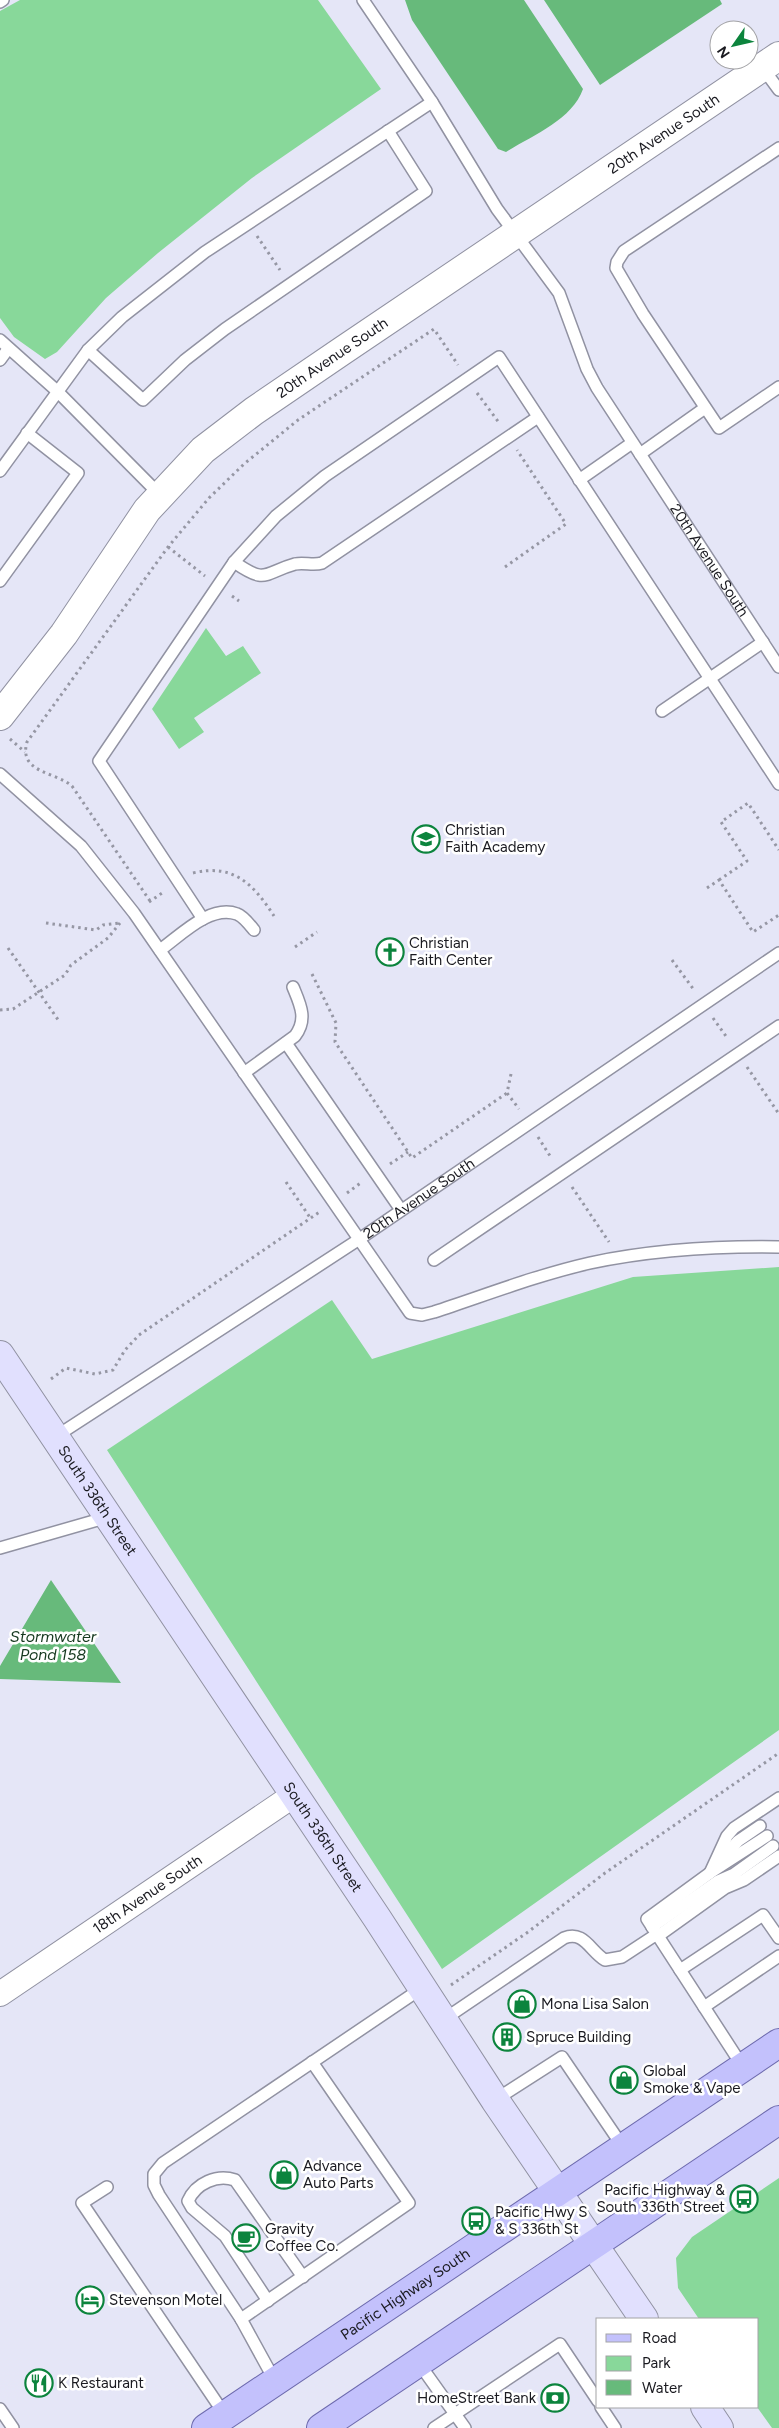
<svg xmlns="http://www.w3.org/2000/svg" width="779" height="2428" viewBox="0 0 779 2428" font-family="Figtree,sans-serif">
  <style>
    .green { fill: #88d89a }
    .water { fill: #67ba7b }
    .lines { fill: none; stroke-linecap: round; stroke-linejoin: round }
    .service-casing { stroke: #9192a2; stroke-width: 14 }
    .minor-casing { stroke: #9192a2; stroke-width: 26 }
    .tertiary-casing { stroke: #9192a2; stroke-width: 30 }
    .secondary-casing { stroke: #9192a2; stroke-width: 30 }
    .primary-casing { stroke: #6e6bae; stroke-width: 30 }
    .path { stroke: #9697a4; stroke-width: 3; stroke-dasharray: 2.5 4; stroke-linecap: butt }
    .service { stroke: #fff; stroke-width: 11 }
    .minor { stroke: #fff; stroke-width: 24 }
    .tertiary { stroke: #fff; stroke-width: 28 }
    .secondary { stroke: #e1e0fe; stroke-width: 28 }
    .primary { stroke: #c3c1fc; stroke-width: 28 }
    .labels { text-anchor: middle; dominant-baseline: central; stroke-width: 5; stroke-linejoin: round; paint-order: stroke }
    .street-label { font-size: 15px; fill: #1a1a20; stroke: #fff }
    .poi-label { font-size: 15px; fill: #1a1a20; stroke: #fff; text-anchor: start }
    .water-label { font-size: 16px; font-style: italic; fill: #163920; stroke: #fff }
  </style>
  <rect width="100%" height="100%" fill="#e5e6f7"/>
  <!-- green -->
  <path class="green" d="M 20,0 L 318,0 L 381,89 L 252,178 L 158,253 L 106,298 L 57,352 L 45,359 L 14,337 L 0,318 L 0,11 Z
    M 206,628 L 226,656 L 243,646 L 261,673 L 194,718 L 204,732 L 179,749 L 152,709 Z
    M 779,1267 L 779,1730 L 442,1969 L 107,1450 L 332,1300 L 372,1359 L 633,1277 Z
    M 779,2178 L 779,2428 L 772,2428 L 757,2407 L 758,2319 L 699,2319 L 678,2288 L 676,2258 L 692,2237 Z"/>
  <!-- water -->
  <path class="water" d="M 405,0 L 524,0 L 583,89 C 572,120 533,135 506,152 L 498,149 L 412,20 Z
    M 544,0 L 720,0 L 722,4 L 600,85 Z
    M 51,1580 L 121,1683 L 0,1679 L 0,1666 Z"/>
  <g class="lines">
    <!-- service casing -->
    <g class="service-casing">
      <g id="service">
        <path id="s1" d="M 363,0 L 432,102 L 497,209 L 559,293 L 587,369 L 597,388 L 779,667"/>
        <path d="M 0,2 L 3,0"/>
        <path d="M 762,67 L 779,90"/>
        <path d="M 779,148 L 624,251 L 617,262 L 616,268 L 643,314 L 719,428 L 779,387"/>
        <path d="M 0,340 L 57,391 L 160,495"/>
        <path d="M 88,350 L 143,400 L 185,360 L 225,329 L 426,191 L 388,131"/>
        <path d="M 0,360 L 8,349"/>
        <path d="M 640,454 L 705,408"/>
        <path d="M 0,471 L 88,350 L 122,317 L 205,252 L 432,102"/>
        <path d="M 579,480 L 632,443"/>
        <path d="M 234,562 C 267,585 263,573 295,564 C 305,562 313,566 322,563 L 538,417"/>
        <path d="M 0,581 L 78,473 L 27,433"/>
        <path d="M 662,711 L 763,642"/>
        <path d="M 0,774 L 81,846 L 134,913 L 410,1313 L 422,1315 L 434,1312 C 486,1295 537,1275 590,1263 C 652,1250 715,1246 779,1247"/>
        <path d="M 203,919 L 99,761 L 234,562 L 276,516 L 325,476 L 499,357 L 779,784"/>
        <path d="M 160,950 C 180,936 210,904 237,914 C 243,916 250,925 254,930"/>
        <path d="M 286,1043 L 401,1210"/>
        <path d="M 244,1073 L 295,1036 C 308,1019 300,1004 293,987"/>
        <path d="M 434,1260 L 779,1026"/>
        <path id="s2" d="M 55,1437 L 358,1240 L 779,953"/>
        <path d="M 0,1548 L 108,1517"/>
        <path d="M 719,1862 L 738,1841 L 760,1826"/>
        <path d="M 710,1873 L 727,1836 L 734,1828 L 779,1798"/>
        <path d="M 652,1927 L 718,1881 L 734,1874 L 773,1846"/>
        <path d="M 658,1936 L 725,1888 L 744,1880 L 779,1856"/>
        <path d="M 680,1970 L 763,1915 L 779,1938"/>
        <path d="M 704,2007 L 779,1956"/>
        <path d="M 443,2020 L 564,1938 C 584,1930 590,1951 605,1960 L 622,1957 L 657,1934"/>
        <path d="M 743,2067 L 647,1919 L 710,1873 L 767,1836"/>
        <path d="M 495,2100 L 562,2057 L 623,2147"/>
        <path d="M 107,2187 L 82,2203 L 225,2415"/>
        <path d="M 268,2301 L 225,2236 L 192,2208 L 188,2201 C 196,2183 217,2174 235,2180 L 303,2277"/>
        <path d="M 241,2319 L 409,2203 L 312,2062"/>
        <path d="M 418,2362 L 465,2428"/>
        <path d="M 275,2381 L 241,2319 L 159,2195 L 154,2185 L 154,2174 L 163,2163 L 422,1988"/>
        <path d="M 601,2407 L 615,2428"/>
        <path d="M 0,2409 L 13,2428"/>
        <path d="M 434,2428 L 560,2344 L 598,2401"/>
      </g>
    </g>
    <!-- minor casing -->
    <g class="minor-casing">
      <g id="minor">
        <path id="s3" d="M 0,1994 L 294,1795"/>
      </g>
    </g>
    <!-- tertiary casing -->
    <g class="tertiary-casing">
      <g id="tertiary">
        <path id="s4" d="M 0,716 L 64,634 L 147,510 L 203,450 L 254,411 L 342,351 L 779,56"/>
      </g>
    </g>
    <!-- secondary casing -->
    <g class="secondary-casing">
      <g id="secondary">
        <path id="s5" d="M 0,1355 L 377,1918 L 495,2100 L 644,2319"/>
        <path d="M 705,2407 L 719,2428"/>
      </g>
    </g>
    <!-- primary casing -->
    <g class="primary-casing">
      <g id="primary">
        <path id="s6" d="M 206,2428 L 779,2043"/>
        <path d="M 321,2428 L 779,2120"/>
      </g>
    </g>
    <!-- path -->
    <path class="path" d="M 257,236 L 280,270
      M 477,393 L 500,424
      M 168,547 L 205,576
      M 505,567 L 566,524 L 517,450
      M 232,596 L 239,601
      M 10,739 L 25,752
      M 193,873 C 234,863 254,885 274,916
      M 719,880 L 747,861 L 721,822 L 748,803 L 779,850
      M 707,888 L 719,880 L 753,932 L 779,915
      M 150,901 L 72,786 C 56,772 18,773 27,742 L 168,547 L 209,498 L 244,464 L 298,420 L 434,329 L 458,365
      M 149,902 L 165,891
      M 46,923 L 96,930 L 103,925 L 120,923
      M 295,947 L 317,932
      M 8,948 L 59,1021
      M 672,960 L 694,990
      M 312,974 L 336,1023 L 335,1042 L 412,1158 L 507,1093
      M 0,1010 L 13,1009 L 65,975 L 71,965 L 108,938 L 120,923
      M 713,1018 L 728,1039
      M 747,1067 L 779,1114
      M 511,1074 L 507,1093 L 519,1109
      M 538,1137 L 552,1159
      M 390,1164 L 408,1152
      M 286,1182 L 311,1219
      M 572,1187 L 609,1242
      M 347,1193 L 362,1182
      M 51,1379 L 66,1368 L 95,1374 L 113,1370 L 125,1350 L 139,1335 L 321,1211
      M 451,1985 L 528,1932 L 605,1873 L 779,1753"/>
    <!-- service -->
    <use href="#service" class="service"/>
    <!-- minor -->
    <use href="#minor" class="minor"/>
    <!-- tertiary -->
    <use href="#tertiary" class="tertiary"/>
    <!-- secondary -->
    <use href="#secondary" class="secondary"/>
    <!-- primary -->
    <use href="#primary" class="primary"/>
  </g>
  <!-- icons -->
  <defs>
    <g id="school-ring" transform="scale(1.4375)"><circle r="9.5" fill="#fff" stroke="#0c843d" stroke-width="1.5"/><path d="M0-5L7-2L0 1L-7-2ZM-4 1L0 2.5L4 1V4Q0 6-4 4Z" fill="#0c843d"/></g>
    <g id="church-ring" transform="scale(1.4375)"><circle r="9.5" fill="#fff" stroke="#0c843d" stroke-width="1.5"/><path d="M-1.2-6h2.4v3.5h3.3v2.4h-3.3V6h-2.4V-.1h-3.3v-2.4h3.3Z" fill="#0c843d"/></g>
    <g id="shop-ring" transform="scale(1.4375)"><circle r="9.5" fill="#fff" stroke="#0c843d" stroke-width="1.5"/><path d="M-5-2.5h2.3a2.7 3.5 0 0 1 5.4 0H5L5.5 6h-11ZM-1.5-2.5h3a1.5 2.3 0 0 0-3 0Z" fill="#0c843d"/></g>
    <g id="building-ring" transform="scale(1.4375)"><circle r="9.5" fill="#fff" stroke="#0c843d" stroke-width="1.5"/><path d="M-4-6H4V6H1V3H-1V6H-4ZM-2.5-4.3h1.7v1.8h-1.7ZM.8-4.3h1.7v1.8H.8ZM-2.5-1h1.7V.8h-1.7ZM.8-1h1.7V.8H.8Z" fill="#0c843d"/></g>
    <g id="bus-ring" transform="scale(1.4375)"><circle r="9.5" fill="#fff" stroke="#0c843d" stroke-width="1.5"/><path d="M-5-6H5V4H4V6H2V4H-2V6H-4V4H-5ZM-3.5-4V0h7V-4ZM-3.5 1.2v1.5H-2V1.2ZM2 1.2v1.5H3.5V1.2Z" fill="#0c843d"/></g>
    <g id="cafe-ring" transform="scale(1.4375)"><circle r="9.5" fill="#fff" stroke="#0c843d" stroke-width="1.5"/><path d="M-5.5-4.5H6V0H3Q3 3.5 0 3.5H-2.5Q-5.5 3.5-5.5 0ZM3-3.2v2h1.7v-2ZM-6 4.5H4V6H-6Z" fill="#0c843d"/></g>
    <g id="hotel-ring" transform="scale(1.4375)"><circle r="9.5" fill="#fff" stroke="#0c843d" stroke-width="1.5"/><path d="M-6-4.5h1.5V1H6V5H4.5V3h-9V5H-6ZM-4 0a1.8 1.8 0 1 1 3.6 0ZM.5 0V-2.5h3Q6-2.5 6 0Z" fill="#0c843d"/></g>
    <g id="restaurant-ring" transform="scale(1.4375)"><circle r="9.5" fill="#fff" stroke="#0c843d" stroke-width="1.5"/><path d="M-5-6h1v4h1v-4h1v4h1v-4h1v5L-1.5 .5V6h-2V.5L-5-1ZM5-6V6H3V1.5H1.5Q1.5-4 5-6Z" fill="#0c843d"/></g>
    <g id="bank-ring" transform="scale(1.4375)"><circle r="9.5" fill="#fff" stroke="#0c843d" stroke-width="1.5"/><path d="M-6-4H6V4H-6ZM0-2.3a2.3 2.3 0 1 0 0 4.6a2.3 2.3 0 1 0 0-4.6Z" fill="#0c843d"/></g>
  </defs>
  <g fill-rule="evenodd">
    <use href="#school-ring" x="426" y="839"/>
    <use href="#church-ring" x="390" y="952"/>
    <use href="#shop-ring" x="522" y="2004"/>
    <use href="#building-ring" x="507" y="2037"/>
    <use href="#shop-ring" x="624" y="2080"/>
    <use href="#shop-ring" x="284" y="2175"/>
    <use href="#bus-ring" x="744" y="2199"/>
    <use href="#bus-ring" x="476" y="2221"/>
    <use href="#cafe-ring" x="246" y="2238"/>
    <use href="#hotel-ring" x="90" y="2300"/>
    <use href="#restaurant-ring" x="39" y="2383"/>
    <use href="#bank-ring" x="555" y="2398"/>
  </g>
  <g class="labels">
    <!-- street labels -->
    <g class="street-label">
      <text stroke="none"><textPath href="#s4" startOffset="894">20th Avenue South</textPath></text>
      <text stroke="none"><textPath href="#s4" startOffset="494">20th Avenue South</textPath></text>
      <text stroke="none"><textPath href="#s1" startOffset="661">20th Avenue South</textPath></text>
      <text stroke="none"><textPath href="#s2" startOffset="435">20th Avenue South</textPath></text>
      <text stroke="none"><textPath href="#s5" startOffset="175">South 336th Street</textPath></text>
      <text stroke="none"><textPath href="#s5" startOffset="580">South 336th Street</textPath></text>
      <text stroke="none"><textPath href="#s3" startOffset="178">18th Avenue South</textPath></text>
      <text stroke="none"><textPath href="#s6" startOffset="240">Pacific Highway South</textPath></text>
    </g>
    <!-- poi labels -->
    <g class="poi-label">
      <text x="445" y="830">Christian<tspan x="445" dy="17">Faith Academy</tspan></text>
      <text x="409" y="943">Christian<tspan x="409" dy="17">Faith Center</tspan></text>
      <text x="541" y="2004">Mona Lisa Salon</text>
      <text x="526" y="2037">Spruce Building</text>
      <text x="643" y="2071">Global<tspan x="643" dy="17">Smoke &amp; Vape</tspan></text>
      <text x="303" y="2166">Advance<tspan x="303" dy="17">Auto Parts</tspan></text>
      <text x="725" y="2190" text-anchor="end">Pacific Highway &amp;<tspan x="725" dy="17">South 336th Street</tspan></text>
      <text x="495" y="2212">Pacific Hwy S<tspan x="495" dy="17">&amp; S 336th St</tspan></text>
      <text x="265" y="2229">Gravity<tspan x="265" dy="17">Coffee Co.</tspan></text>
      <text x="109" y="2300">Stevenson Motel</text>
      <text x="58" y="2383">K Restaurant</text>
      <text x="536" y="2398" text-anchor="end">HomeStreet Bank</text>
    </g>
    <!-- water labels -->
    <g class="water-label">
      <text x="53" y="1636">Stormwater<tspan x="53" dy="18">Pond 158</tspan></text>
    </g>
  </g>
  <!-- legend -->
  <rect x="596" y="2318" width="162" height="90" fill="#ffffff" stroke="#a3a3a6"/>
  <rect x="606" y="2334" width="25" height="8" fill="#c3c1fc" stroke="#a3a3a6"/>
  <text x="642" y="2343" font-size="15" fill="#1a1a20">Road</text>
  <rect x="606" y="2356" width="25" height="15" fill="#88d89a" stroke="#a3a3a6"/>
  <text x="642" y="2368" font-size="15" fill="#1a1a20">Park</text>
  <rect x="606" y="2380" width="25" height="15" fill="#67ba7b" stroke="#a3a3a6"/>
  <text x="642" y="2393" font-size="15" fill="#1a1a20">Water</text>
  <!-- north arrow -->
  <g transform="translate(734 45) rotate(236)"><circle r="24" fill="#ffffff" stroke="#a3a3a6"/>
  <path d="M0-4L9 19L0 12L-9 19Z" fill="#0c843d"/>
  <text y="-8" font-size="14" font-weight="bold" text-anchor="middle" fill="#1a1a20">N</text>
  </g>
</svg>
